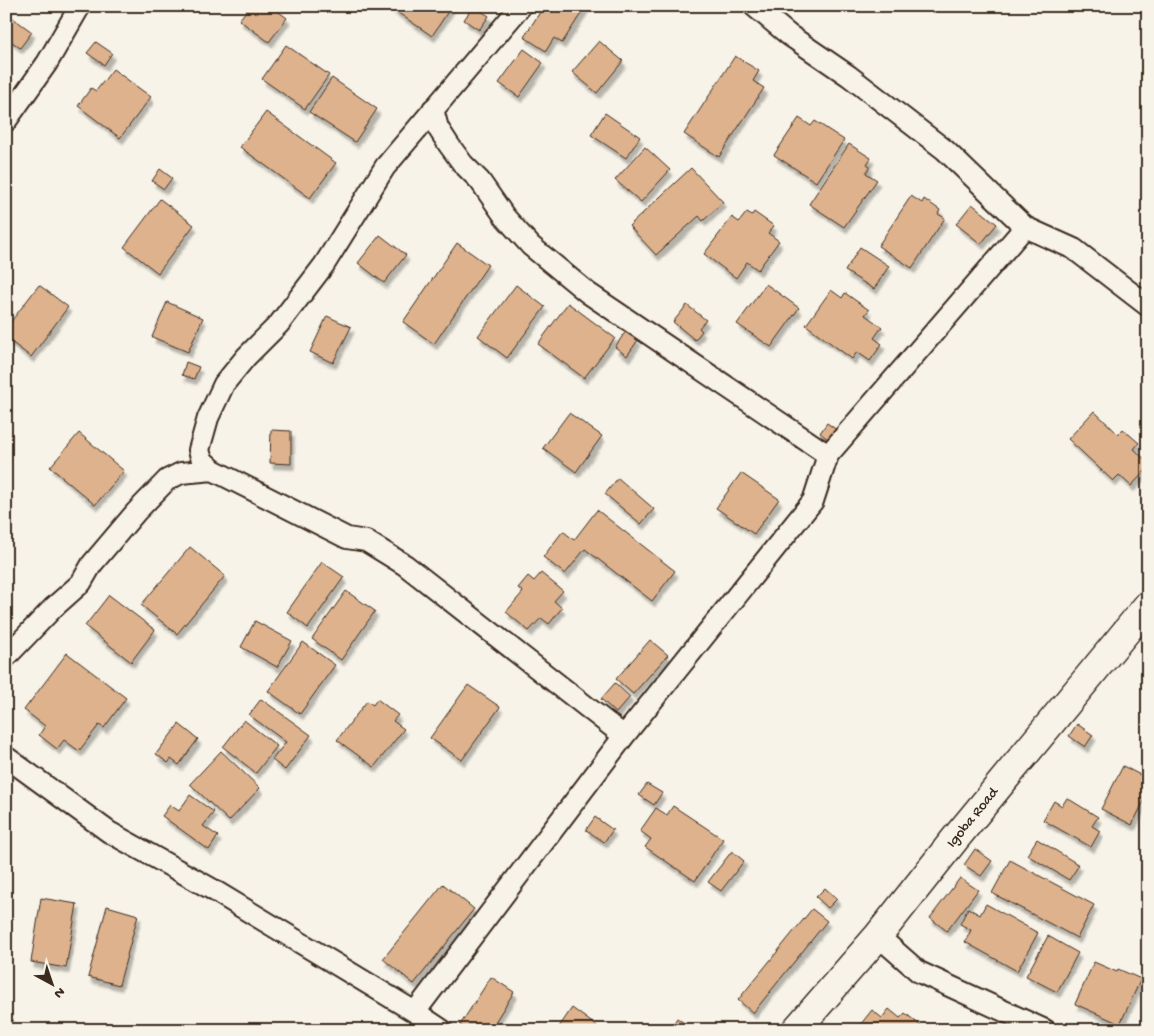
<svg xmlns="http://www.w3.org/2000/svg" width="1154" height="1036" viewBox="0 0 1154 1036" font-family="'Gochi Hand',sans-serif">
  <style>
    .building { fill: #ddb28d; stroke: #3b2a1e; filter: url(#shadow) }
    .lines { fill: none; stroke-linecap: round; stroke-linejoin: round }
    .street-casing { stroke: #3b2a1e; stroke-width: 24 }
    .secondary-casing { stroke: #3b2a1e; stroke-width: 31 }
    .street { stroke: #f7f3e8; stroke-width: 20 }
    .secondary { stroke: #f7f3e8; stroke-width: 28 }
    .labels { text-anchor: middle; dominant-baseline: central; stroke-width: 5; stroke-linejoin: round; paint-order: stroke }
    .street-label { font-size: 15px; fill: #3b2a1e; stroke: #f7f3e8 }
  </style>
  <defs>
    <filter id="shadow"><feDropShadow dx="3" dy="5.5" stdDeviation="1" flood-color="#0004"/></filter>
  </defs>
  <rect width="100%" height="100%" fill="#f7f3e8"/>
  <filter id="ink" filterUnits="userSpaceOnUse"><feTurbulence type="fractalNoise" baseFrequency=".02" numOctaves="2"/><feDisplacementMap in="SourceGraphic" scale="10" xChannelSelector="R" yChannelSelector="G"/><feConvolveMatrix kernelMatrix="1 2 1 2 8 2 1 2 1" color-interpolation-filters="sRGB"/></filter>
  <g filter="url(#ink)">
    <!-- building -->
    <path class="building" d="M 250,6 L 271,6 L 287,18 L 269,42 L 239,20 Z
      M 392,6 L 450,6 L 451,7 L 432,36 L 391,8 Z
      M 473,6 L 489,16 L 479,30 L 464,20 Z
      M 544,6 L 586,6 L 562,43 L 554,38 L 546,51 L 524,37 Z
      M 6,13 L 32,32 L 20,48 L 6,37 Z
      M 599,41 L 623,61 L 597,93 L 572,72 Z
      M 96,42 L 112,53 L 104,65 L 87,53 Z
      M 286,45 L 329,75 L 305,109 L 262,79 Z
      M 524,49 L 543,63 L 519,97 L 499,83 Z
      M 735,56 L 759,71 L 753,81 L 764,88 L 719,157 L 684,134 Z
      M 113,69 L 151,97 L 120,138 L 78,106 L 91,88 L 96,91 Z
      M 332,78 L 377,109 L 355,142 L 309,112 Z
      M 266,112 L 336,163 L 310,198 L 240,147 Z
      M 605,113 L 640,137 L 626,158 L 591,135 Z
      M 799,118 L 811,126 L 815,121 L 844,140 L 816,182 L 774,155 Z
      M 849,144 L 871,158 L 867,164 L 870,166 L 866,173 L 877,180 L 844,227 L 809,204 Z
      M 645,147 L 670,170 L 641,202 L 615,180 Z
      M 691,168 L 723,202 L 703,221 L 699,216 L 656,255 L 629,226 Z
      M 160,169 L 172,178 L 164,189 L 152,181 Z
      M 911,196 L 922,203 L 924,199 L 940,210 L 938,214 L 945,218 L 912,268 L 878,246 Z
      M 160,199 L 194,225 L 158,273 L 124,247 Z
      M 972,204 L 997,224 L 981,244 L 956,224 Z
      M 747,212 L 752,215 L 754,212 L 774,226 L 768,233 L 779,241 L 758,270 L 747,262 L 736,278 L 704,254 L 732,217 L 739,222 Z
      M 380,235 L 406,255 L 384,283 L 358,263 Z
      M 457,243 L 488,265 L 434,344 L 403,322 Z
      M 860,247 L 889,266 L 874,289 L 845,271 Z
      M 766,284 L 799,308 L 771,347 L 737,324 Z
      M 39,285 L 68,307 L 31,357 L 6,338 L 6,328 Z
      M 516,285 L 545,307 L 507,358 L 478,336 Z
      M 831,290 L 842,298 L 845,293 L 869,310 L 865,315 L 882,327 L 874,338 L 882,344 L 870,361 L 857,352 L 852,359 L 806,325 Z
      M 167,302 L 203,318 L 188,352 L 152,337 Z
      M 568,303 L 615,338 L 584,378 L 538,344 Z
      M 687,305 L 706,320 L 699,328 L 702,331 L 695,340 L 673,322 Z
      M 327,316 L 351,327 L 333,363 L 310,352 Z
      M 626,331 L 638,340 L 627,356 L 615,347 Z
      M 186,362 L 199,367 L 194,379 L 182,375 Z
      M 1094,411 L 1118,434 L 1123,429 L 1139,443 L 1134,449 L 1148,462 L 1148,468 L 1131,486 L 1119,475 L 1113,481 L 1068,439 Z
      M 569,413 L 602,436 L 576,472 L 543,448 Z
      M 827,423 L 837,430 L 829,440 L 820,433 Z
      M 271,430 L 291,431 L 291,464 L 270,463 Z
      M 79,433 L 124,471 L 95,505 L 50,467 Z
      M 741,473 L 779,499 L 754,534 L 716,508 Z
      M 618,478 L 654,509 L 641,524 L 605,494 Z
      M 597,510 L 675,571 L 652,601 L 585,549 L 565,574 L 543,557 L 563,531 L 574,540 Z
      M 190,547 L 225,576 L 177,634 L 141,605 Z
      M 322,562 L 344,577 L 308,628 L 287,612 Z
      M 541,573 L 563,591 L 554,601 L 562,608 L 549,624 L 541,618 L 529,631 L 506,612 L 523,592 L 518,588 L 528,576 L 534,581 Z
      M 346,591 L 375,611 L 341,660 L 312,639 Z
      M 109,595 L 155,630 L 131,662 L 85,626 Z
      M 255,621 L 292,641 L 277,667 L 241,647 Z
      M 650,640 L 668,655 L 633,694 L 616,679 Z
      M 303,642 L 335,665 L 300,714 L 268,691 Z
      M 67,653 L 126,698 L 104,728 L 99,725 L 79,751 L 64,740 L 57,749 L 39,735 L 45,726 L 24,710 Z
      M 615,683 L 630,697 L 616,713 L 601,699 Z
      M 468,685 L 500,707 L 462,760 L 430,738 Z
      M 261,699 L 311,735 L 285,770 L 272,760 L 286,742 L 249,715 Z
      M 377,699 L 398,715 L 393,721 L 404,729 L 374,767 L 337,740 L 367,701 L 373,705 Z
      M 244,720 L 277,746 L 256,773 L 223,747 Z
      M 179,724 L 198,739 L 179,765 L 171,759 L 168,763 L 156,754 Z
      M 1077,724 L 1093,735 L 1085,747 L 1069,736 Z
      M 221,751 L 260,788 L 229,821 L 190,784 Z
      M 1123,766 L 1148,779 L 1148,793 L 1132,825 L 1101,809 Z
      M 647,784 L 662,793 L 654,805 L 639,795 Z
      M 190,795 L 214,812 L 203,826 L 218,836 L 209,850 L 162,816 L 170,805 L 179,811 Z
      M 1067,798 L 1098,817 L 1092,826 L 1100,831 L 1091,847 L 1043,820 L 1054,801 L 1062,806 Z
      M 673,806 L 723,839 L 695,881 L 645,847 L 651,839 L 640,831 L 656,808 L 667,815 Z
      M 595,817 L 613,830 L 604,842 L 586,830 Z
      M 1037,839 L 1079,865 L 1069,880 L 1027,855 Z
      M 975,849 L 992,861 L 981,876 L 964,865 Z
      M 732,851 L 744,861 L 721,891 L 708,882 Z
      M 1010,860 L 1094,905 L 1077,938 L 992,893 Z
      M 960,878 L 978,890 L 947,931 L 930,918 Z
      M 443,884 L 474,909 L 414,984 L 383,959 Z
      M 825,888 L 837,899 L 828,908 L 816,897 Z
      M 41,898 L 77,904 L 66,968 L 31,962 Z
      M 986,904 L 1038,933 L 1017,971 L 965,942 L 971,930 L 960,924 L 968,908 L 980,915 Z
      M 107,906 L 138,915 L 119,985 L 88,977 Z
      M 812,909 L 827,921 L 753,1013 L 738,1000 Z
      M 1048,936 L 1078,953 L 1057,992 L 1026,976 Z
      M 1094,962 L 1117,972 L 1118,969 L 1141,979 L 1120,1024 L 1075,1004 Z
      M 491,977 L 514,992 L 490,1030 L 468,1030 L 460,1025 Z
      M 572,1008 L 598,1027 L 596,1030 L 557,1030 Z
      M 889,1009 L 900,1018 L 905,1013 L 926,1030 L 856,1030 L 872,1010 L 882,1018 Z
      M 677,1018 L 691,1028 L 690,1030 L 670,1030 Z"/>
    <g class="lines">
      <!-- street casing -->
      <g class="street-casing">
        <path id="street" d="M 521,6 L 385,167 L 324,265 L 279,324 L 246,357 L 224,384 L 208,418 L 199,450 L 202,460 L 213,470 L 347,538 L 366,541 L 405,565 L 624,736
          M 754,6 L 789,35 L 849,76 L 945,150 L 1025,227 L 1074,249 L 1148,306
          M 433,109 L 438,128 L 449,145 L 463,164 L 480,181 L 505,217 L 531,246 L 588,293 L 828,455
          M 6,121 L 47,63 L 80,6
          M 6,657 L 53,608 L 81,583 L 92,564 L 136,512 L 167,480 L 181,473 L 213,470
          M 6,757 L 109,832 L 210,888 L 415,1012 L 442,1030
          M 878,936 L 919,972 L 1045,1030
          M 415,1012 L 624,736 L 813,501 L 828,455 L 1025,227"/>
      </g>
      <!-- secondary casing -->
      <g class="secondary-casing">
        <path id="secondary" d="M 796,1030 L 878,936 L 955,839 L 1148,605"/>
      </g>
      <!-- street -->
      <use href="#street" class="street"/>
      <!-- secondary -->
      <use href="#secondary" class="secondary"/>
    </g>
  </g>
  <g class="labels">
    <!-- street labels -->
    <g class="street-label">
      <text transform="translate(973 818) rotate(-51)">Igoba Road</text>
    </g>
  </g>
  <!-- margin -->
  <rect width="1154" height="1036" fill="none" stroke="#f7f3e8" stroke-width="25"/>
  <rect x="12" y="12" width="1129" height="1011" fill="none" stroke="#3b2a1e" stroke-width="2" filter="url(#ink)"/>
  <!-- north arrow -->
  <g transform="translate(52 984) rotate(140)" stroke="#f7f3e8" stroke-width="4" paint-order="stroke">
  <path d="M0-4L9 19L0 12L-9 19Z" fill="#3b2a1e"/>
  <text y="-8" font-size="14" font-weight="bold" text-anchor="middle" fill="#3b2a1e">N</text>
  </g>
</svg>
